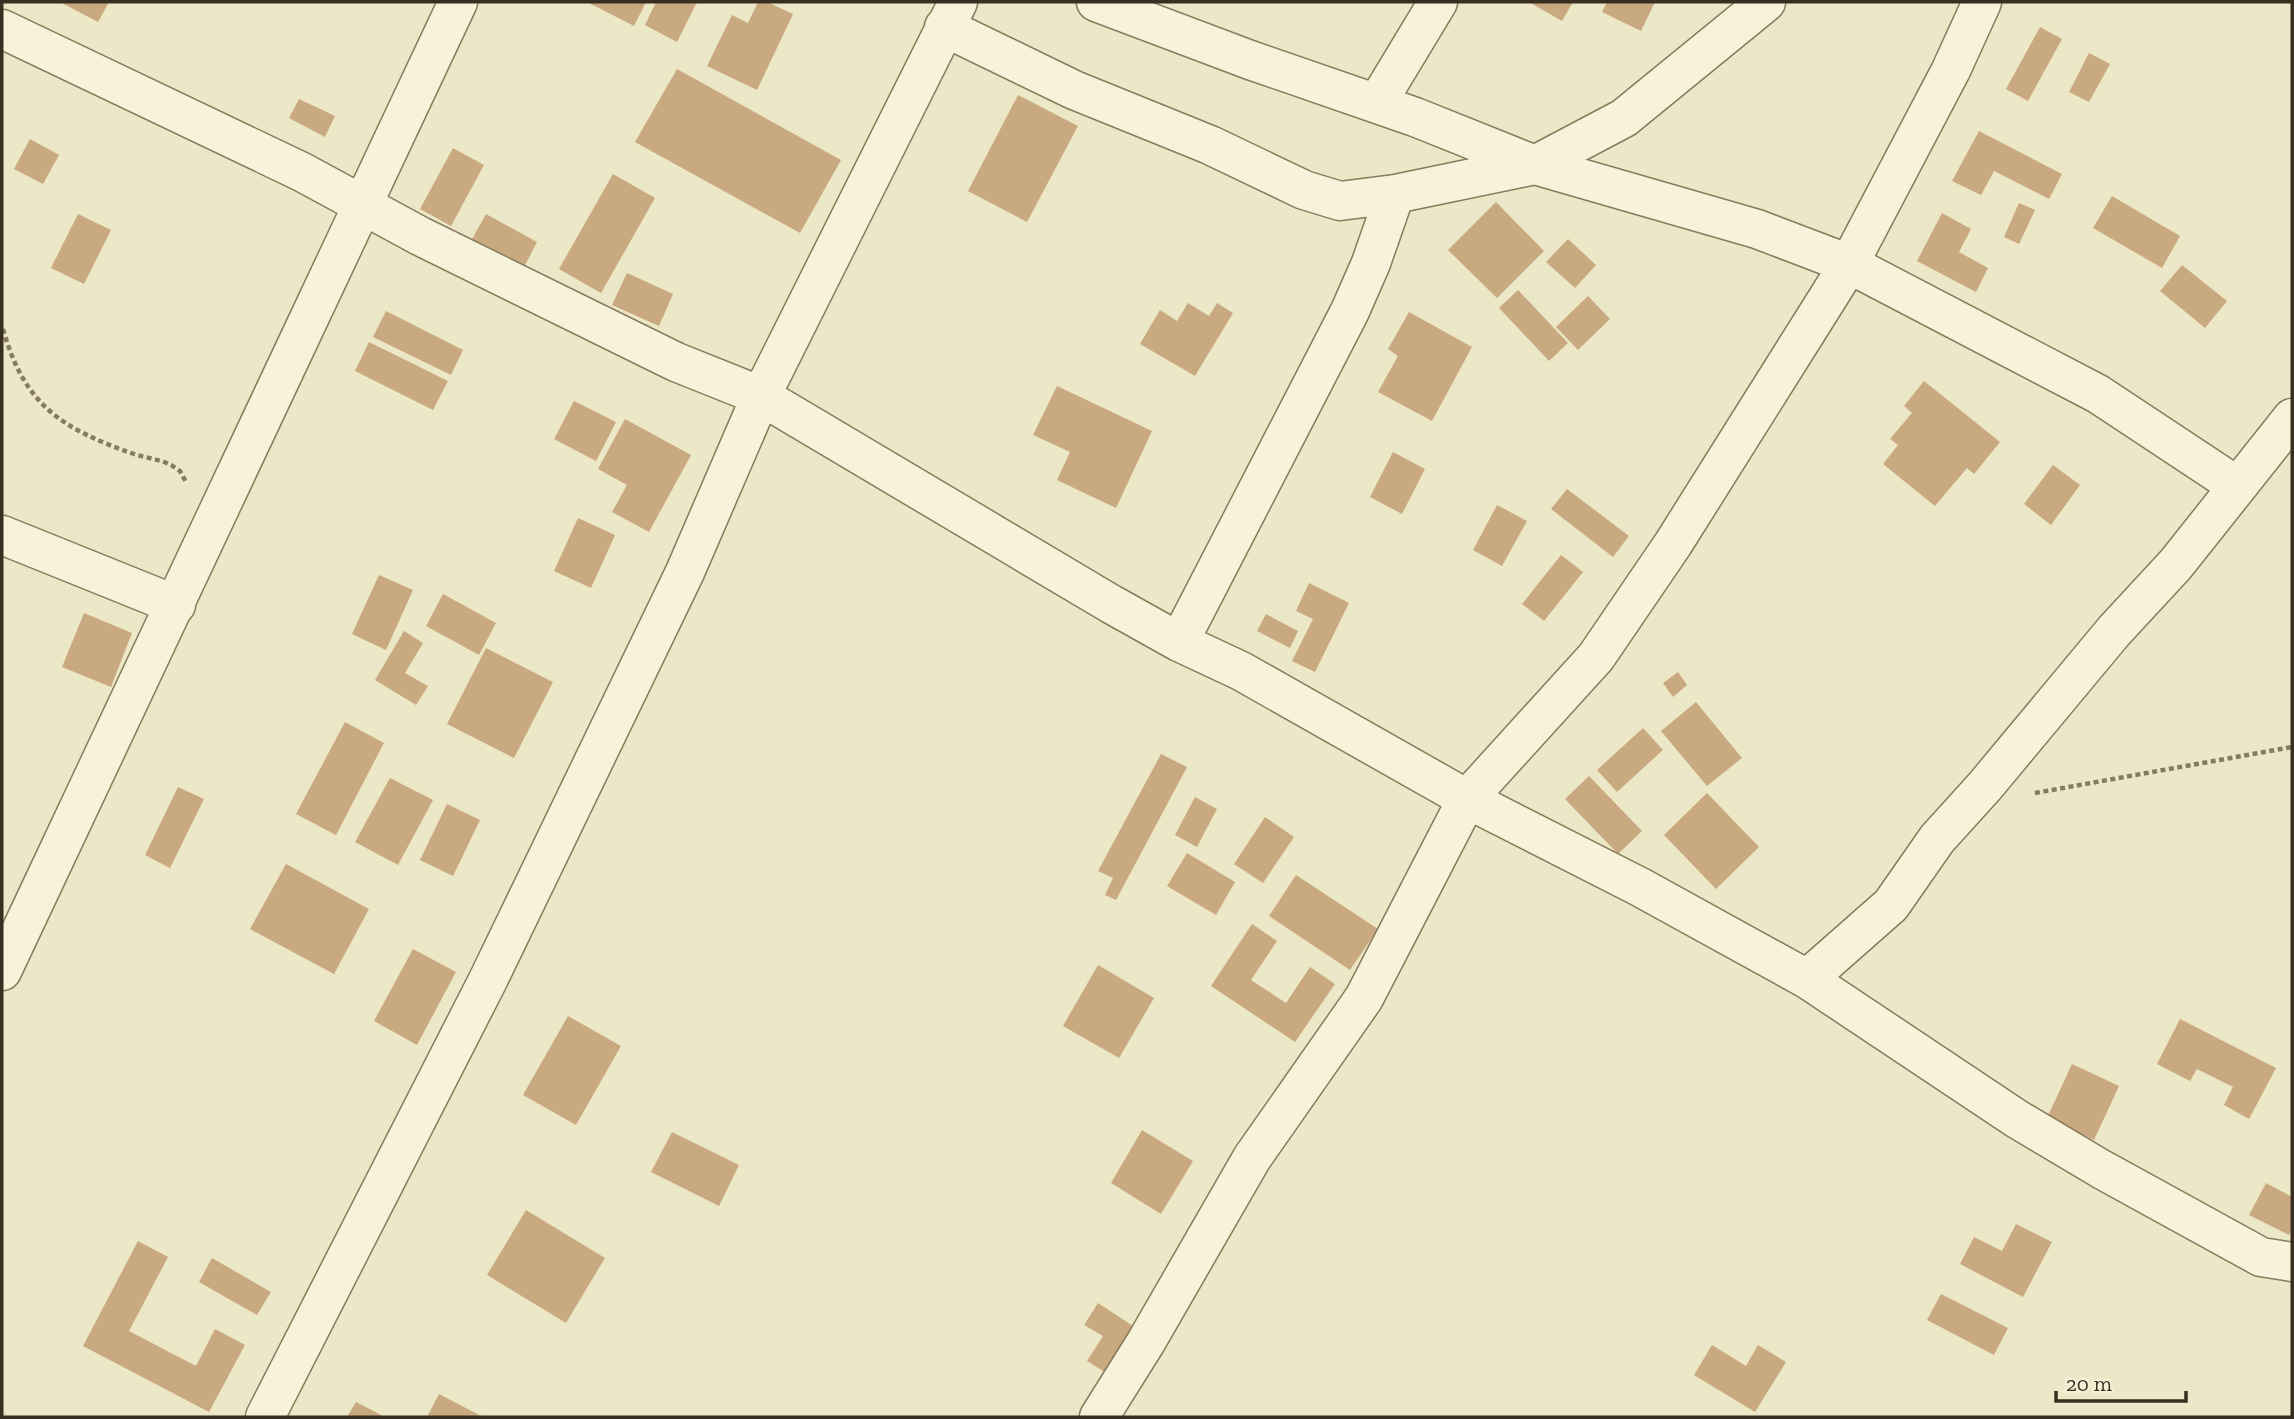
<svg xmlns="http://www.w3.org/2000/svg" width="2294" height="1419" viewBox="0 0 2294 1419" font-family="'Zilla Slab',serif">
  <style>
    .building { fill: #c9a97f }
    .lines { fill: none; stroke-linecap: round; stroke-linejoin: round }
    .minor-casing { stroke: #877a5d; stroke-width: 41 }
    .path { stroke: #877a5d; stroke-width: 4.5; stroke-dasharray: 5 3.5; stroke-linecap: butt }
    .minor { stroke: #f7f3da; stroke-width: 38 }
  </style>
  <rect width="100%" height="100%" fill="#ece7c7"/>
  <!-- building -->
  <path class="building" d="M 60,2 L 109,2 L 98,22 Z
    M 587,2 L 646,2 L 634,26 Z
    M 656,2 L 697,2 L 677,42 L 645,25 Z
    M 758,2 L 767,2 L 793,14 L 757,90 L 707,66 L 732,15 L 748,23 Z
    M 1529,2 L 1573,2 L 1562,21 Z
    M 1607,2 L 1655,2 L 1641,31 L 1602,12 Z
    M 2040,27 L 2062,39 L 2028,101 L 2006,89 Z
    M 2089,53 L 2110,64 L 2089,102 L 2069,92 Z
    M 677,69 L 841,160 L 800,233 L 635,142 Z
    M 1018,95 L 1078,126 L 1027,222 L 968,191 Z
    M 299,99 L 335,116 L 325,137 L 289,118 Z
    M 1979,131 L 2062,174 L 2049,199 L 1994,171 L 1981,195 L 1952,181 Z
    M 30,139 L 59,155 L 43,184 L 14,169 Z
    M 453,148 L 484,165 L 451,226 L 420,209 Z
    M 613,174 L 655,198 L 601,293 L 559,269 Z
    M 2112,196 L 2180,236 L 2162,268 L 2093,228 Z
    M 1496,202 L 1544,251 L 1497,298 L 1448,250 Z
    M 2019,203 L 2035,210 L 2019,244 L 2004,237 Z
    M 1942,213 L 1971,229 L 1959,252 L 1988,268 L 1976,292 L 1917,261 Z
    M 78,214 L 111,230 L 84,284 L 51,268 Z
    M 486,214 L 537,242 L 524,267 L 472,239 Z
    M 1568,239 L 1596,265 L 1575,288 L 1546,262 Z
    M 2182,265 L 2227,301 L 2205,328 L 2160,291 Z
    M 627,273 L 673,294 L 659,326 L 612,305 Z
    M 1518,290 L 1568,343 L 1549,361 L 1499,308 Z
    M 1588,296 L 1610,319 L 1578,350 L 1556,327 Z
    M 1188,303 L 1209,316 L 1217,303 L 1233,313 L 1195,376 L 1140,344 L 1160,310 L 1177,321 Z
    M 386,311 L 463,350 L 451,375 L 373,337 Z
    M 1409,312 L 1472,347 L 1432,421 L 1378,392 L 1398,356 L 1388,349 Z
    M 369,342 L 448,381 L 433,410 L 355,371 Z
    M 1924,381 L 2000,442 L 1974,474 L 1967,468 L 1935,506 L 1883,464 L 1898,445 L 1890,439 L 1912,413 L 1904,406 Z
    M 1057,386 L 1152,431 L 1116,508 L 1057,480 L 1070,452 L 1033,435 Z
    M 574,401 L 616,422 L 596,461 L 554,439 Z
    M 625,419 L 691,455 L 649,532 L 612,512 L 627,485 L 598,469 Z
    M 1393,452 L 1425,469 L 1402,514 L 1370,497 Z
    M 2053,465 L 2080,485 L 2051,525 L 2024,504 Z
    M 1567,489 L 1629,536 L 1613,557 L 1551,509 Z
    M 1497,505 L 1527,521 L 1502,566 L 1473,550 Z
    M 578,518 L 615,535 L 591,588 L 554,571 Z
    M 1561,555 L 1583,572 L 1544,621 L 1522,604 Z
    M 379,575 L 413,590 L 386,650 L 352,634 Z
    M 1309,583 L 1349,603 L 1315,672 L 1292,661 L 1313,619 L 1296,611 Z
    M 443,594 L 496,623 L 479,655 L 426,626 Z
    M 84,613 L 132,633 L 111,687 L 62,667 Z
    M 1266,614 L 1298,631 L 1290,648 L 1257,631 Z
    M 404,631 L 423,643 L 405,673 L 428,686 L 416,705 L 375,680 Z
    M 486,648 L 553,682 L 514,758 L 447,724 Z
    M 1678,672 L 1687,685 L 1673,697 L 1663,683 Z
    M 1696,702 L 1742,758 L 1707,786 L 1661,731 Z
    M 345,722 L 384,743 L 336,835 L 296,814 Z
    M 1643,728 L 1663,750 L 1617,792 L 1597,770 Z
    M 1161,754 L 1187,767 L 1116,900 L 1105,895 L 1113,878 L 1098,871 Z
    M 1589,776 L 1642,831 L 1618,854 L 1565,799 Z
    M 390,778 L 433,800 L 398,865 L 355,842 Z
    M 178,787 L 204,799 L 170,868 L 145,855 Z
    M 1707,793 L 1759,847 L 1716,889 L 1664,835 Z
    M 1195,797 L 1217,809 L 1197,847 L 1175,835 Z
    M 447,804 L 480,820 L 453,876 L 420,860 Z
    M 1265,817 L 1294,837 L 1263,883 L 1234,864 Z
    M 1187,853 L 1235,882 L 1216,915 L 1167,886 Z
    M 286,864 L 369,909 L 334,974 L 250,929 Z
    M 1296,875 L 1378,929 L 1350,970 L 1269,916 Z
    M 1252,924 L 1277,941 L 1251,980 L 1286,1003 L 1310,967 L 1335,984 L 1295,1042 L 1211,986 Z
    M 413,949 L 456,972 L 417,1045 L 374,1021 Z
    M 1098,965 L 1154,998 L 1119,1058 L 1063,1026 Z
    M 568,1016 L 621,1046 L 576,1125 L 523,1095 Z
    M 2180,1019 L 2276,1068 L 2249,1119 L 2224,1105 L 2233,1087 L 2197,1069 L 2190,1081 L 2157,1064 Z
    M 2072,1064 L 2119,1086 L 2094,1140 L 2047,1118 Z
    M 1142,1130 L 1193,1161 L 1161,1214 L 1111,1183 Z
    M 672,1132 L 739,1165 L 719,1206 L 651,1172 Z
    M 2266,1183 L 2292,1197 L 2292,1228 L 2289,1235 L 2249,1215 Z
    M 526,1210 L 605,1258 L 566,1323 L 487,1275 Z
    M 2016,1224 L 2052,1242 L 2023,1297 L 1960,1264 L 1974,1237 L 2002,1251 Z
    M 138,1241 L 168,1257 L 129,1331 L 196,1366 L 215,1329 L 245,1345 L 209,1412 L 83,1346 Z
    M 212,1258 L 271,1292 L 257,1315 L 199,1282 Z
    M 1941,1294 L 2008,1328 L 1994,1355 L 1927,1320 Z
    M 1098,1303 L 1139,1330 L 1111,1376 L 1087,1361 L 1103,1336 L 1084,1325 Z
    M 1712,1345 L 1746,1366 L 1758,1345 L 1786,1362 L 1755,1412 L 1694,1375 Z
    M 439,1394 L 483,1417 L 427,1417 Z
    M 356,1402 L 385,1417 L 347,1417 Z"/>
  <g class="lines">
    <!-- minor casing -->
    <g class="minor-casing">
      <path id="minor" d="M 1096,2 L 1250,60 L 1415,117 L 1535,165 L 1757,229 L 1849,264 L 2098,394 L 2237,486
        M 944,27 L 1074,90 L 1210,145 L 1304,190 L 1340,201 L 1395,194 L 1535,165 L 1624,118 L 1766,2
        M 2,29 L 302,172 L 420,236 L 676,362 L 761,396 L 1111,604 L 1179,642 L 1241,671 L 1467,799 L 1640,887 L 1807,979 L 2017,1119 L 2101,1169 L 2261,1257 L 2292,1262
        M 1377,103 L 1438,2
        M 2,535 L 176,605
        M 1179,642 L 1350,311 L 1371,263 L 1395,194
        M 2,971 L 458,2
        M 1807,979 L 1891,905 L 1937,839 L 1985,786 L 2114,631 L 2176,564 L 2292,418
        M 265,1417 L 488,980 L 685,572 L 761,396 L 958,2
        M 1099,1417 L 1146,1342 L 1252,1158 L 1364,998 L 1467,799 L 1596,657 L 1673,544 L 1817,315 L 1849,264 L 1951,70 L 1982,2"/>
    </g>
    <!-- path -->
    <path class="path" d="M 3,329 C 24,405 62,429 134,454 C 146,458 159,459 171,465 L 180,471 L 186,482
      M 2035,793 L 2292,747"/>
    <!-- minor -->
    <use href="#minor" class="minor"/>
  </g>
  <!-- border -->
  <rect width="2294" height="1419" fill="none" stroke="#382f20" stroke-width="7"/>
  <!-- scale -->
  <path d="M2056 1391v10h130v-10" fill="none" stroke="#382f20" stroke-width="3.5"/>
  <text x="2066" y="1391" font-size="21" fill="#382f20" stroke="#f4f0d6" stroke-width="5" paint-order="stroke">20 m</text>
</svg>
